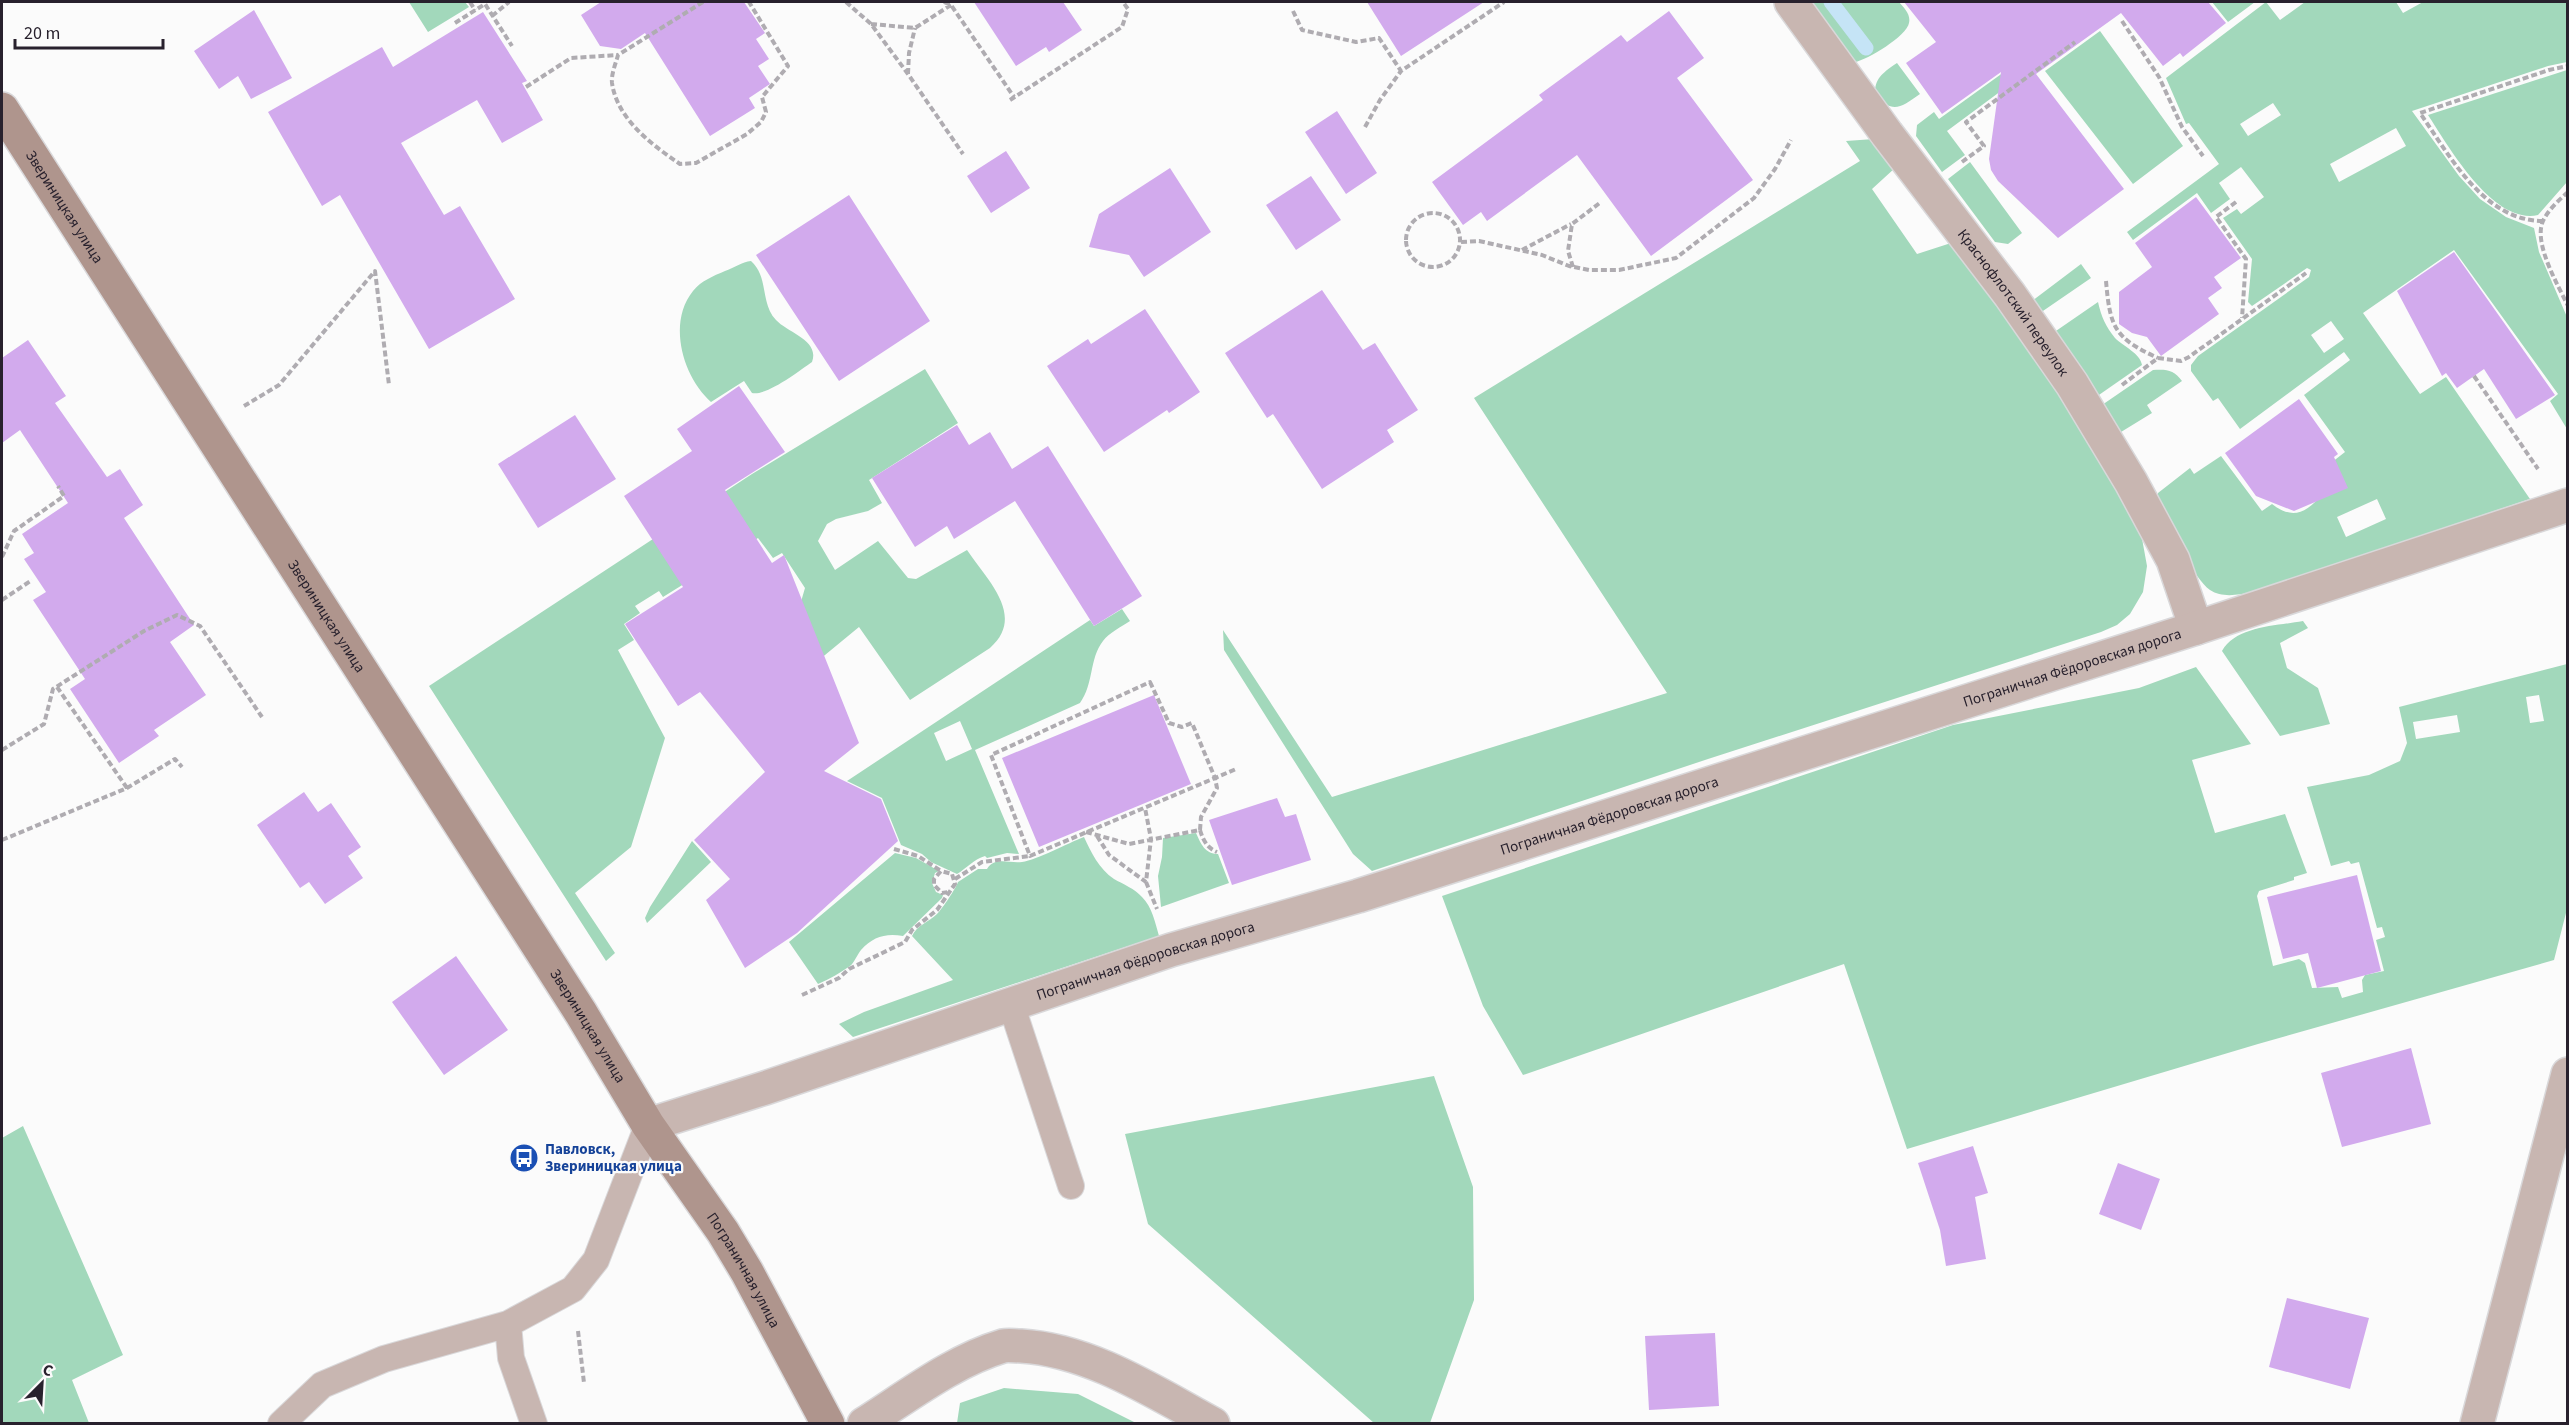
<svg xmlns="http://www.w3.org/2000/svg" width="2569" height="1425" viewBox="0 0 2569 1425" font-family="'Source Sans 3',sans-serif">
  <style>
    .green { fill: #a2d8bb; fill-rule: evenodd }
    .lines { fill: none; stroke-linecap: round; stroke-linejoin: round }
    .stream { stroke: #c5e4f6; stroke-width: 15 }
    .building { fill: #d2aaed }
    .lane-casing { stroke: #d9d8da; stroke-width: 28 }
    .street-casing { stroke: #d9d8da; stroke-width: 36 }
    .secondary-casing { stroke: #d9d8da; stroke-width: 36 }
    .path { stroke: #afacb1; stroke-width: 4; stroke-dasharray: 6 3; stroke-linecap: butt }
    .lane { stroke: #c8b6b1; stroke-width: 26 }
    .street { stroke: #c8b6b1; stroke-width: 33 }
    .secondary { stroke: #af958d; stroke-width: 33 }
    .labels { text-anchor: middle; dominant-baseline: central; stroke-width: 4.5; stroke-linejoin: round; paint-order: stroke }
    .street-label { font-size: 15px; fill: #28212d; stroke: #fbfbfb }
    .transit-label { font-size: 15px; font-weight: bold; fill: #164399; stroke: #fbfbfb; text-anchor: start }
  </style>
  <rect width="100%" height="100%" fill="#fbfbfb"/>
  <!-- green -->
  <path class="green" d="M 409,2 L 465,2 L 469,7 L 428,32 Z
    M 1808,2 L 1899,2 C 1904,8 1911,14 1909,23 C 1907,36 1867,60 1855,62 L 1848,58 Z
    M 1993,2 L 2012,2 L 2023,16 L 2067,42 L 1947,131 L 1965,155 L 1942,172 L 1916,136 L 1917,125 L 1934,112 L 1939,119 L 2011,67 L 1943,38 Z
    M 2212,2 L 2255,2 L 2228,22 Z
    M 2266,2 L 2280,20 L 2305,2 L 2396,2 L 2403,13 L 2423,2 L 2567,2 L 2567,62 L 2548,66 L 2412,111 L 2459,176 L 2480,199 L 2506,217 L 2534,228 L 2539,252 L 2567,317 L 2567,429 L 2550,401 L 2558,394 L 2454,250 L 2363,313 L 2420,394 L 2446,377 L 2530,499 L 2252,592 C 2238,595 2222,598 2210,590 C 2193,578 2169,525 2157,505 L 2158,493 L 2190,468 L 2194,474 L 2221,456 L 2262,511 L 2272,504 C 2290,518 2303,515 2318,499 L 2318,473 L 2345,452 L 2304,395 L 2350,360 L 2344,352 L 2240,429 L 2218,398 L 2213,401 L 2191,371 L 2191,365 L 2198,356 L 2309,277 L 2311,270 L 2307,268 L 2252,306 L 2248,302 L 2252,259 L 2223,218 L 2237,209 L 2241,214 L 2264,197 L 2241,167 L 2219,183 L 2230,199 L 2211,213 L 2197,193 L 2133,240 L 2127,232 L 2219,164 L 2189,123 L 2186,124 L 2166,78 ZM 2273,103 L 2281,115 L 2248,136 L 2240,124 ZM 2396,128 L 2406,146 L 2339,182 L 2330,164 ZM 2331,321 L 2344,339 L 2324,353 L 2311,335 ZM 2377,499 L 2386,519 L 2346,537 L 2337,517 Z
    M 2100,31 L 2183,146 L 2133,184 L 2045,71 Z
    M 1897,63 L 1920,94 C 1900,108 1893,114 1875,95 C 1874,78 1884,72 1897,63 Z
    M 2567,70 L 2567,182 L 2538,215 C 2493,225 2449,147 2428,115 Z
    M 1874,139 L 1895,168 L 1872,189 L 1917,254 L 1951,243 L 2061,391 L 2141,533 L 2147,566 L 2143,592 L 2130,614 L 2117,625 L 2101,632 L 1708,759 L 1372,871 L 1353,854 L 1224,650 L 1223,630 L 1332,797 L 1667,693 L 1474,398 L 1860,161 L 1846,141 Z
    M 1970,162 L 2022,233 L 2008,244 L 1995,242 L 1948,179 Z
    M 751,261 C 769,277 760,303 776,320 C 788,333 820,340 812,362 C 799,371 767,396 752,393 L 744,381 L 711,402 C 683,377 667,323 693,291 C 701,281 713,276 725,271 C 734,268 742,262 751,261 Z
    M 2081,264 L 2091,278 L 2040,313 L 2032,301 Z
    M 2098,302 C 2101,316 2106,327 2115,338 C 2124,347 2140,353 2142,365 L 2096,397 L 2053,333 Z
    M 925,369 L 958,423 L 869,480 L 882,503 L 868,511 L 836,519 L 827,524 L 818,541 L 835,570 L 878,541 L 908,578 L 916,579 L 967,550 C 988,581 1026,616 990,648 L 910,700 L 859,627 L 808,669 L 788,646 L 805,588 L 782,553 L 773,558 L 758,538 L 663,597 L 659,591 L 635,606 L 640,613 L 624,624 L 634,640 L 618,650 L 665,738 L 631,847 L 575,893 L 615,953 L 606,961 L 429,686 L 752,474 Z
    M 2153,370 C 2167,369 2174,370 2182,381 L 2147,405 L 2152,413 L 2121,432 L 2115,429 L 2102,405 Z
    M 1122,609 L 1130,621 C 1121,627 1109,633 1103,641 C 1089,659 1094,684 1080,703 L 975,750 L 1019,854 L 1007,853 L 987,858 L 985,856 C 974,859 967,868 957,874 L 931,862 L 922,854 L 901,845 L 882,798 L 847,781 L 1090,620 L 1094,626 ZM 960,721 L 972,749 L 946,761 L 934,733 Z
    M 2303,621 L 2308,628 L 2280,643 L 2287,668 L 2318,688 L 2330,724 L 2280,736 L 2222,651 C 2236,626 2277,626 2303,621 Z
    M 2567,664 L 2567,909 L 2554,960 L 2258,1044 L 1907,1149 L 1844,964 L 1523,1075 L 1483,1006 L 1442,896 L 1953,725 L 2139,688 L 2196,667 L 2251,744 L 2192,760 L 2215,833 L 2285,814 L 2307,873 L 2294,877 L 2294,880 L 2259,891 L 2257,896 L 2273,966 L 2299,959 L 2305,963 L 2312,988 L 2338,987 L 2342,998 L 2363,992 L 2362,980 L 2365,975 L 2384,971 L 2376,940 L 2385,937 L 2382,927 L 2377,928 L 2359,862 L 2351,864 L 2349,861 L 2331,866 L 2307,787 L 2369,775 L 2400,761 L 2407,743 L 2399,707 ZM 2539,695 L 2544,721 L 2530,723 L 2526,697 ZM 2457,715 L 2460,732 L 2416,739 L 2413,722 Z
    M 1196,833 C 1201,844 1205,854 1218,854 L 1229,883 L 1161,907 L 1158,876 L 1162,857 L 1163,838 Z
    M 1084,837 C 1091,852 1099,869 1114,879 C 1123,884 1135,889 1142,897 C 1152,907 1155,922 1159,936 L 853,1037 L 839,1024 L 864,1012 L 953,980 L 912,936 C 917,925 929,922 937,914 C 943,908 956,888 958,882 L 978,869 L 987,869 C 995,856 1010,864 1022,862 C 1037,860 1068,843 1084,837 Z
    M 692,841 L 711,862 L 647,923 L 645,918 L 650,907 Z
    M 895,853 L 916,858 L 939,871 L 935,873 L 932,883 L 936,892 L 943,895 L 942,898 L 903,936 C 885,933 873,937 861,950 C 857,955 854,963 850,966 C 840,973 830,979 818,984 L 789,942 Z
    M 1434,1076 L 1473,1187 L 1474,1300 L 1430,1423 L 1374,1423 L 1148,1224 L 1125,1134 Z
    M 23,1126 L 123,1355 L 72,1380 L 89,1423 L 2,1423 L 2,1138 Z
    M 1004,1388 L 1078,1394 L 1136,1423 L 957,1423 L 960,1403 Z"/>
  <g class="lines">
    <!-- stream -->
    <path class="stream" d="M 1831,2 L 1866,48"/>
  </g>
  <!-- building -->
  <path class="building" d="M 601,2 L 744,2 L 765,33 L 756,39 L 769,59 L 758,66 L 770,84 L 749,98 L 755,108 L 710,136 L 645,33 L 621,49 L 600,46 L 581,15 Z
    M 974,2 L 1063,2 L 1082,30 L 1049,52 L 1046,47 L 1016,66 Z
    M 1367,2 L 1484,2 L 1401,56 Z
    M 1904,2 L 2208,2 L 2226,23 L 2183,57 L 2180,53 L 2163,66 L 2121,13 L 2036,74 L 2124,189 L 2058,238 L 1998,181 L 1991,170 L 1989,159 L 2001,72 L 1942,114 L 1906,63 L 1936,42 Z
    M 254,10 L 292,78 L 251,99 L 238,76 L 219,89 L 194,51 Z
    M 1669,11 L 1704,58 L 1677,78 L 1753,180 L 1651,256 L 1577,155 L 1487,221 L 1481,212 L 1463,225 L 1432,182 L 1543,100 L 1539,95 L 1621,35 L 1627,42 Z
    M 483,12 L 527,81 L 522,83 L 543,120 L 502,143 L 477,100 L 401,143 L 444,215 L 460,206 L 515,299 L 429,349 L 340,195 L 322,206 L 268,112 L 382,47 L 393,67 Z
    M 1337,111 L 1377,173 L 1346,194 L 1305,132 Z
    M 1006,151 L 1030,188 L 991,213 L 967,176 Z
    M 1170,168 L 1211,232 L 1144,277 L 1129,255 L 1089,247 L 1099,214 Z
    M 1311,176 L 1341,220 L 1296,250 L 1266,205 Z
    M 849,195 L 930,321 L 839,381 L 756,255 Z
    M 2196,197 L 2241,258 L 2214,277 L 2222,288 L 2208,298 L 2219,314 L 2161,356 L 2147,337 L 2132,333 L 2119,324 L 2119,292 L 2152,267 L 2135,243 Z
    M 2454,252 L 2555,395 L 2516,419 L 2484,369 L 2457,388 L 2446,373 L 2442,376 L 2397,291 Z
    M 1322,290 L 1363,350 L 1375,343 L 1418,410 L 1387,430 L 1394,442 L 1322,489 L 1273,414 L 1267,418 L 1225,353 Z
    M 1145,309 L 1200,392 L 1169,413 L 1167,410 L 1104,452 L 1047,366 L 1088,339 L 1091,344 Z
    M 28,340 L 66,396 L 55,403 L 107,477 L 120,469 L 143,505 L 124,518 L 194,625 L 170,642 L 206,695 L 154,730 L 159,736 L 119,763 L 70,689 L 85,679 L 33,600 L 46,592 L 24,559 L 34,553 L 22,534 L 68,503 L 20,430 L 2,443 L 2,358 Z
    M 739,386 L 785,452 L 725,490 L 772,563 L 784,555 L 859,743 L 824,771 L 881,799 L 898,841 L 797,933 L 745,968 L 706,900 L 730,879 L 694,840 L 765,772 L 700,692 L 678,706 L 625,624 L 683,587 L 624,496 L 692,451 L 677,429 Z
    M 2299,399 L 2338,454 L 2334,457 L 2348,488 L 2294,511 L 2256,496 L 2225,453 Z
    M 575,415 L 616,479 L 538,528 L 498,464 Z
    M 957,425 L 969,445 L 990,432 L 1012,469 L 1048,446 L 1142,596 L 1094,626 L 1015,501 L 954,539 L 947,526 L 915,547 L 872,478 Z
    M 1154,695 L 1191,784 L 1039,847 L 1002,758 Z
    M 304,792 L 318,812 L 331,803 L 361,847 L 348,856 L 363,878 L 325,904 L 309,882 L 300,888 L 257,825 Z
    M 1277,798 L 1285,817 L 1296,814 L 1311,860 L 1232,885 L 1209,820 Z
    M 2357,875 L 2381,971 L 2317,988 L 2308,953 L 2283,959 L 2267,897 Z
    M 456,956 L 508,1030 L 444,1075 L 392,1002 Z
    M 2411,1048 L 2431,1124 L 2342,1147 L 2321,1073 Z
    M 1973,1146 L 1988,1193 L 1975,1197 L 1986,1259 L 1946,1266 L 1940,1230 L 1918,1163 Z
    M 2118,1163 L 2160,1179 L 2141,1230 L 2099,1214 Z
    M 2287,1298 L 2369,1318 L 2350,1389 L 2269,1367 Z
    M 1715,1333 L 1719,1406 L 1649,1410 L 1645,1336 Z"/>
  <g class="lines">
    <!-- lane casing -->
    <g class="lane-casing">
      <path id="lane" d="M 1011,1004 L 1071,1186
        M 508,1324 L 511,1358 L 534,1424
        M 281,1424 L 322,1385 L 384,1359 L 508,1324 L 573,1289 L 596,1260 L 648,1125"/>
    </g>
    <!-- street casing -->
    <g class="street-casing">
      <g id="street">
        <path id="s1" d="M 1791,2 L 1887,134 L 2010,295 L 2072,384 L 2131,482 L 2173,560 L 2196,628"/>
        <path id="s2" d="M 648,1125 L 765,1088 L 1171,950 L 1358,896 L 2196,628 L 2568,505"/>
        <path d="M 864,1424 C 908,1396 953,1361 1003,1346 C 1008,1345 1015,1346 1021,1346 C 1090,1350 1154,1392 1213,1424"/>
        <path d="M 2477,1424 L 2568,1074"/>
      </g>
    </g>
    <!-- secondary casing -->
    <g class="secondary-casing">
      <g id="secondary">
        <path id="s3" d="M 2,109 L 581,1013 L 648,1125 L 723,1232 L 747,1272 L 828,1424"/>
      </g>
    </g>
    <!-- path -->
    <path class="path" d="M 470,2 L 475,10
      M 703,2 L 618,55 C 616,63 611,74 612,83 C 617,119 652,145 680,164 L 696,163 L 747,134 L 761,122 L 766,112 L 762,97 L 788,66 L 749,2
      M 846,2 L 871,24 L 908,74 L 963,154
      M 944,2 L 951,5 L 1014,97
      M 1293,11 L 1302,30 L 1356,42 L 1379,38 L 1401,71 L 1504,2
      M 492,16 L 509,2
      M 2122,21 L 2159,77 L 2182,127 L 2203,156
      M 455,23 L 485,4 L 512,46
      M 871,24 L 915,28 L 951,5
      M 908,74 L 909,53 L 915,28
      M 526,87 L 571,58 L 618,55
      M 1010,100 L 1122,27 L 1128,9 L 1123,2
      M 1365,127 L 1380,100 L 1401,71
      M 1962,162 L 1984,146 L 1966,122 L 2075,42
      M 2568,192 C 2559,200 2548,210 2543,221 C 2533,243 2558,285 2568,306
      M 2236,202 L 2216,217 L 2246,259 L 2242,318
      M1406 240a27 27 0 1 1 54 0a27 27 0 1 1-54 0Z
      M 2543,221 C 2484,221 2450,156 2420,113 L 2549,70 L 2568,66
      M 1461,242 L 1479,241 L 1542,255 L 1569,266 L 1589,270 L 1619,270 L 1676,258 L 1754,198 L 1775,169 L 1791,140
      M 1522,250 L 1571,224
      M 1573,267 L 1568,251 L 1572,224 L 1601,202
      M 2106,281 C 2110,327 2114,338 2158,358
      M 2474,376 L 2538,469
      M 2122,385 L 2158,358 L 2181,361 L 2189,357 L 2306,273
      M 244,406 L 279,385 L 375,271 L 389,385
      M 2,557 L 14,531 L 64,496 L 58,486
      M 2,600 L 32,580
      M 1150,682 L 1169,723 L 1182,727 L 1192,723 L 1215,778 L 1030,856 L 991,755 Z
      M 57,687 L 127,788
      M 2,750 L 44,724 L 53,689 L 144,631 L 177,615 L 200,626 L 262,717
      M 1200,830 L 1201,817 L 1217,788 L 1215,778 L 1236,769
      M 1086,832 L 1129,844 L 1200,830 C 1203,840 1207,848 1217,852
      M 1097,836 L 1109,855 L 1146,882 L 1151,839 L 1145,808
      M 2,840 L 127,788 L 175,759 L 182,767
      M 894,849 L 918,856 L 941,871
      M 955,879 L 982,862 L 1030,856
      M 1146,882 L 1157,909
      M 802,995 L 839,978 L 849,969 L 905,942 L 912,930 L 937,910 L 955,884 L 952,874 L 941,871 L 934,879 L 934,885 L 942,893 L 948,892
      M 578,1331 L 584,1383"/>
    <!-- lane -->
    <use href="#lane" class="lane"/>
    <!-- street -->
    <use href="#street" class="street"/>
    <!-- secondary -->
    <use href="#secondary" class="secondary"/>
  </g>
  <!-- icons -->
  <defs>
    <g id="bus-disc" transform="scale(1.5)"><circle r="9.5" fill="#1a4fb4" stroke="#fbfbfb"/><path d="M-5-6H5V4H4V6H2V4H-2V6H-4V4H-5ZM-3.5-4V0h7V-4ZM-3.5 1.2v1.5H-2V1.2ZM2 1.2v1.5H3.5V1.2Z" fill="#fff"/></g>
  </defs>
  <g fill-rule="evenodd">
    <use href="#bus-disc" x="524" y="1158"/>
  </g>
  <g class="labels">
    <!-- street labels -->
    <g class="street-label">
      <text stroke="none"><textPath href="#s3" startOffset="116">Звериницкая улица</textPath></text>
      <text stroke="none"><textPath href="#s1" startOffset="374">Краснофлотский переулок</textPath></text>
      <text stroke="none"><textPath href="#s3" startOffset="602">Звериницкая улица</textPath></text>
      <text stroke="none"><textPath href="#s2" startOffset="1496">Пограничная Фёдоровская дорога</textPath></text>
      <text stroke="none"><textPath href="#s2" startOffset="1010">Пограничная Фёдоровская дорога</textPath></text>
      <text stroke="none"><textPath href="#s2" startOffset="524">Пограничная Фёдоровская дорога</textPath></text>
      <text stroke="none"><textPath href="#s3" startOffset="1088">Звериницкая улица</textPath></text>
      <text stroke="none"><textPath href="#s3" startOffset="1378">Пограничная улица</textPath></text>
    </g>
    <!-- transit labels -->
    <g class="transit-label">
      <text x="545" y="1149">Павловск,<tspan x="545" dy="17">Звериницкая улица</tspan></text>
    </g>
  </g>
  <!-- border -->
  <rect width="2569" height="1425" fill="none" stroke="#28212d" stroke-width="6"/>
  <!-- north arrow -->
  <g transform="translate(42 1383) rotate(24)" stroke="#fbfbfb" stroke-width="4.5" paint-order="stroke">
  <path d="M0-4.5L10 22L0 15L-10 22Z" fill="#28212d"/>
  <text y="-9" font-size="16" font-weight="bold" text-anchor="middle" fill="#28212d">С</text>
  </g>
  <!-- scale -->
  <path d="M15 39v9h148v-9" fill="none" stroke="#28212d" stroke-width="3"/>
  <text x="24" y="39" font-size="18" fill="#28212d" stroke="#fbfbfb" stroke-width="4.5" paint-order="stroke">20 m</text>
</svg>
